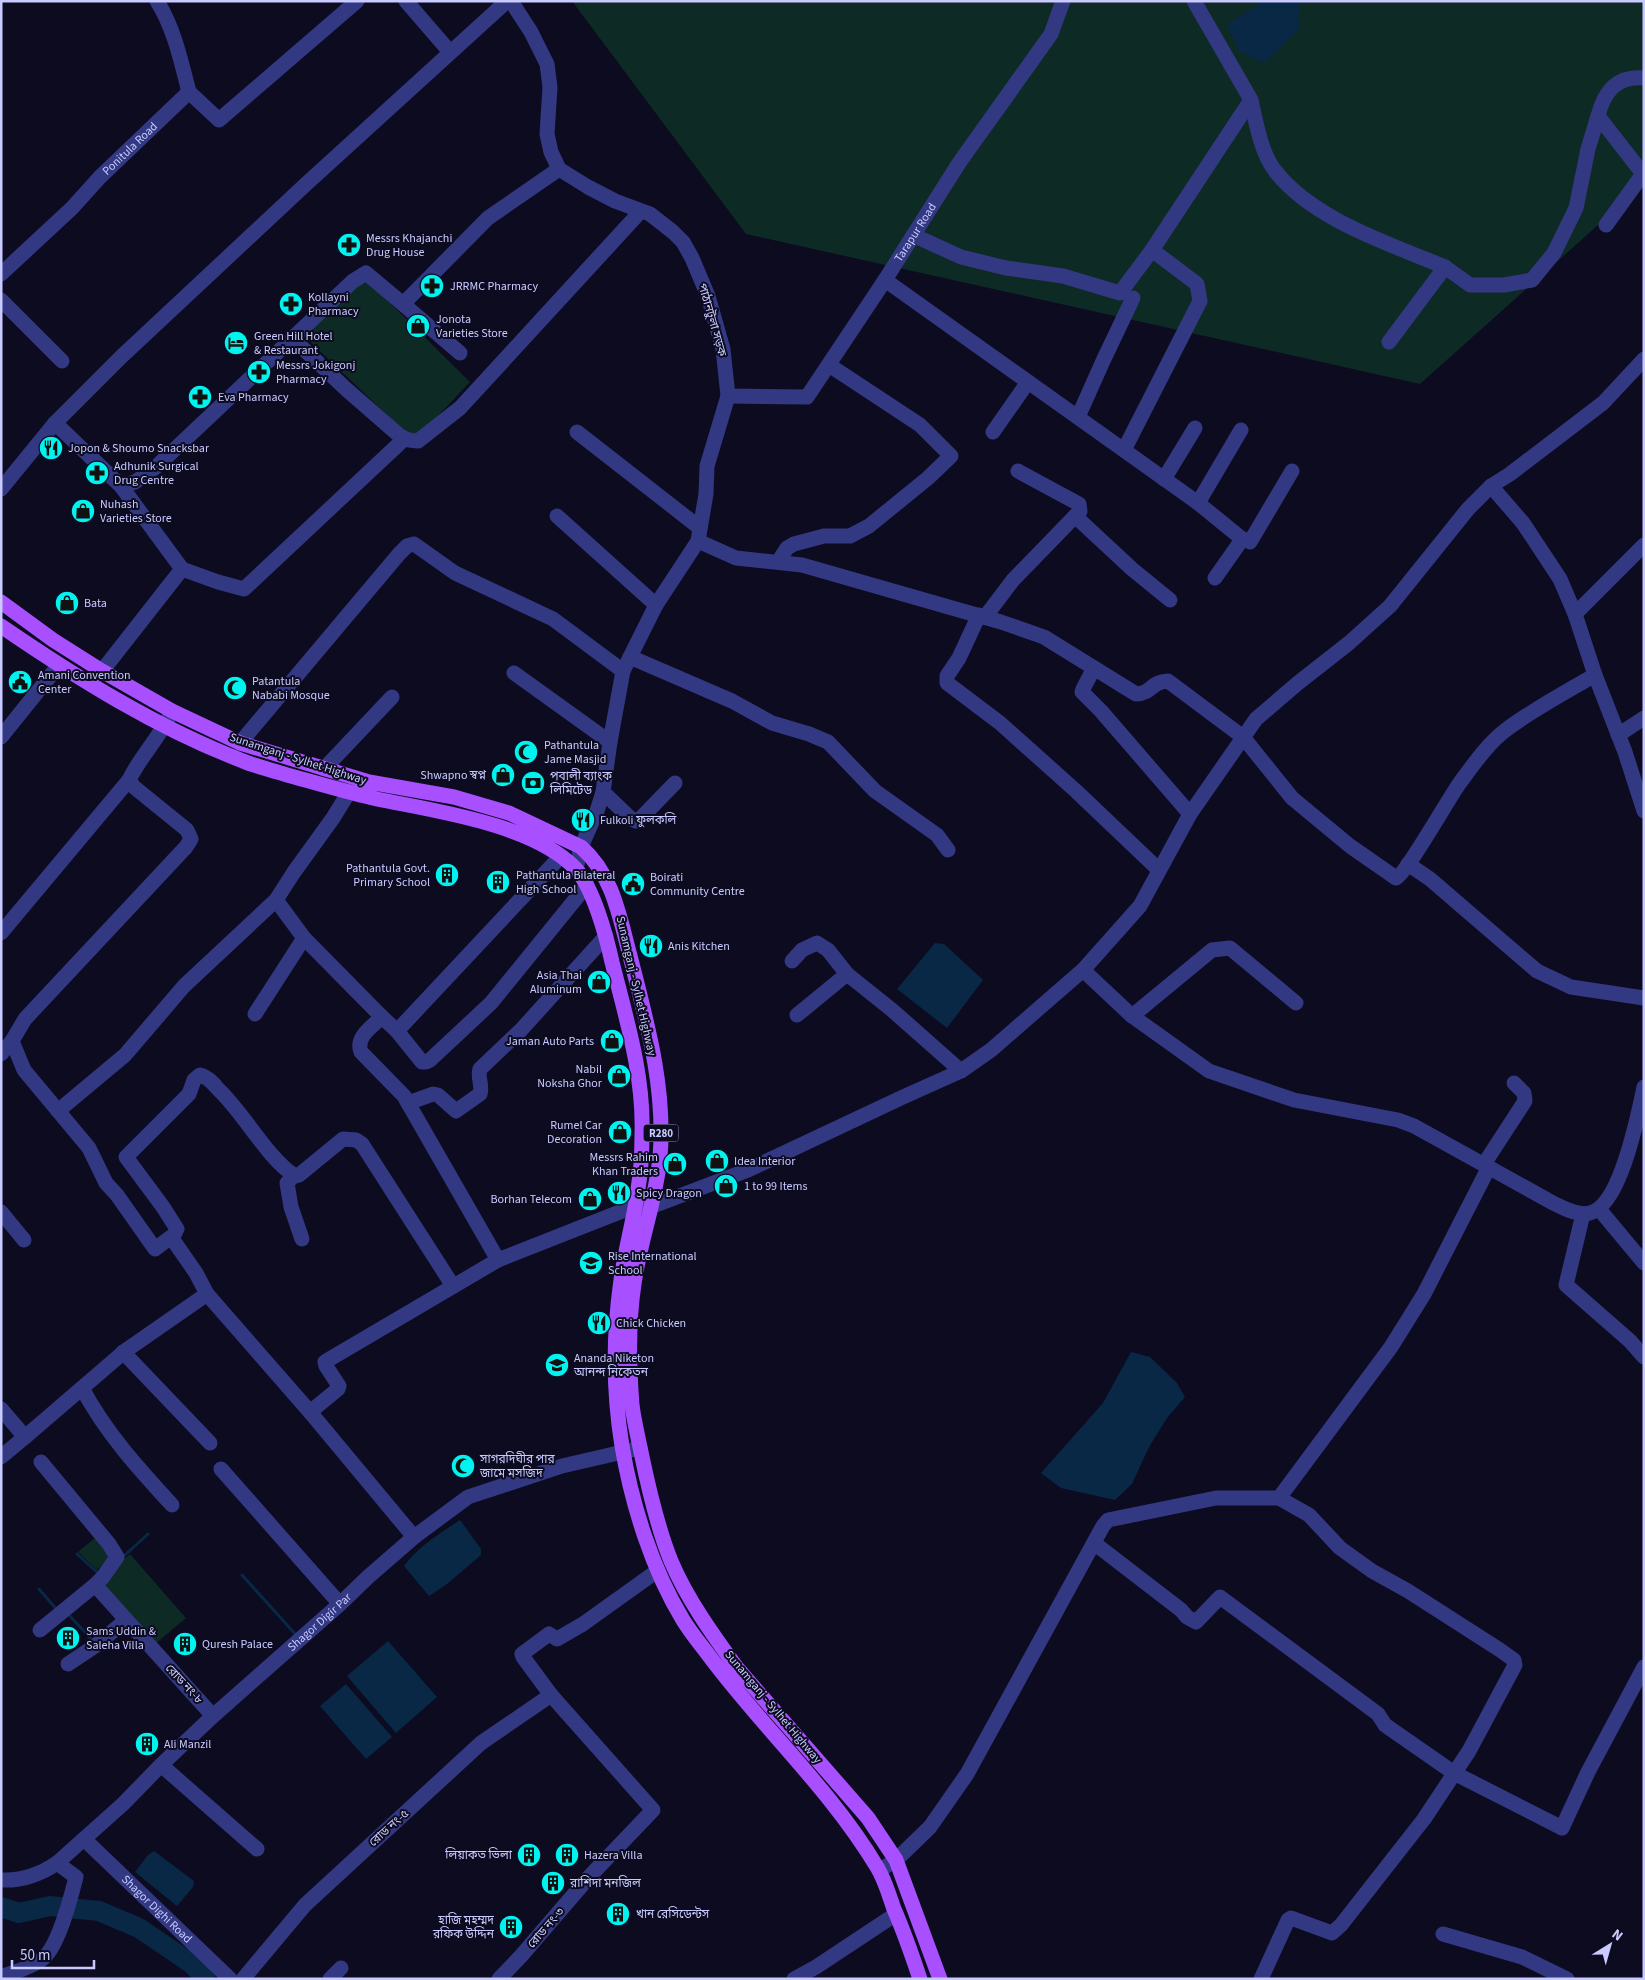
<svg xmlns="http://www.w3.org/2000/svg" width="1645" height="1980" viewBox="0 0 1645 1980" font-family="'Source Sans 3','Noto Sans Bengali',sans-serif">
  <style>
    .green { fill: #0e2a25 }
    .water { fill: #092846 }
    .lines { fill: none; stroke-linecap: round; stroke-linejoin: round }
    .stream { stroke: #092846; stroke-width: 3 }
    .river { stroke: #092846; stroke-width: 20 }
    .minor { stroke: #323982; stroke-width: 15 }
    .major { stroke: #a850ff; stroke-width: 15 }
    .labels { text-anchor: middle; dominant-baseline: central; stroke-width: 4; stroke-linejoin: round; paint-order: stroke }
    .shield { fill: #0c0b20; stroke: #9091bc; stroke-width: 1 }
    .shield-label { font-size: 11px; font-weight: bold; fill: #c9caff }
    .street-label { font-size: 12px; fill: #c9caff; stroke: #0c0b20 }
    .poi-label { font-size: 12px; fill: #c9caff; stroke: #0c0b20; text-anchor: start }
  </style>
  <rect width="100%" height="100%" fill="#0c0b20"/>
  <!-- green -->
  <path class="green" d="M 572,1 L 1644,1 L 1644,184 L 1420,384 L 746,234 Z
    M 366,279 L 470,382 L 422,433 L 407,434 L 302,334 Z
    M 96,1537 L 113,1556 L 97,1570 L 78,1552 Z
    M 130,1554 L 186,1618 L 154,1645 L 105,1592 L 105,1575 Z"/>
  <!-- water -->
  <path class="water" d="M 1263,1 L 1300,1 L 1298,20 L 1301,27 L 1264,63 L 1239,51 L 1227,25 Z
    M 935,943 L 944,944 L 983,980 L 947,1028 L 897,989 Z
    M 1131,1352 L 1150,1357 L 1177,1383 L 1185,1397 L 1167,1418 L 1149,1447 L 1132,1484 L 1115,1500 L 1061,1488 L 1041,1473 L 1103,1403 Z
    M 460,1520 L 481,1549 L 481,1555 L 447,1584 L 429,1596 L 404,1566 C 419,1546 439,1534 460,1520 Z
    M 388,1641 L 437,1697 L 396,1733 L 347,1676 Z
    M 346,1684 L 392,1737 L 366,1759 L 320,1706 Z
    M 154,1851 L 194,1881 L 193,1887 L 177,1906 L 135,1872 L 148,1855 Z"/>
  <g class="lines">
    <!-- stream -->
    <path class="stream" d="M 77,1554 L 99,1574
      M 125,1555 L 148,1534
      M 242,1575 L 297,1636
      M 39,1589 L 58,1611
      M 68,1614 L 93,1641"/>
    <!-- river -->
    <path class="river" d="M 1,1907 L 19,1913 L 50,1906 L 99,1911 L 139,1928 L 192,1964 L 206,1979"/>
    <!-- minor -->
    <g class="minor">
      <path d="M 157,1 C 174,28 181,61 189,92"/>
      <path d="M 406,1 L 450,52"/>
      <path d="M 511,1 L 531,32 L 547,64 L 550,87 L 547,134 L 551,152 L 559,169 L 588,187 L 615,201 L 650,214 L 673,232 L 683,242 L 692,258 L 708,296 L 723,349 L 728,396 L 707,466 L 706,494 L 698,541 L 656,605 L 623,671 L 610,742 L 603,792 L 597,811 L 581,847 L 576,869"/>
      <path d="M 189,92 L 219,120 L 357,1"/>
      <path d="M 1251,100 C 1256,122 1261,154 1276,172 C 1314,220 1390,244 1445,267"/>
      <path d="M 1598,116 C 1604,92 1617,75 1644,78"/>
      <path d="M 1606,225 L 1643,174 L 1644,175"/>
      <path d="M 913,235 L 961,257 L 1006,268 L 1063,276 L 1120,293 L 1152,250 L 1251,100 L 1194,1"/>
      <path id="s1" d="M 1,274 L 72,208 L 100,177 L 189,92"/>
      <path d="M 885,280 L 1198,503 L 1241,538 L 1241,541 L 1215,578"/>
      <path d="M 1,300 L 62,361"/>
      <path d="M 403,304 L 460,353"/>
      <path d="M 292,338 L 346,389 L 400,436 L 409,440 L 418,441 L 460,408 L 641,211"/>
      <path d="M 1389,342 L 1445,267 L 1470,285 L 1504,285 L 1532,280 L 1554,253 L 1576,208 L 1588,149 L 1598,116 L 1643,174"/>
      <path id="s2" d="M 728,396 L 807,397 L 885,280 L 959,163 L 1051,34 L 1063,1"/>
      <path d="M 1078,417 L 1103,361 L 1133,298"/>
      <path d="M 55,423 L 121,486 L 135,482 L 156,467 L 353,281 L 366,273 L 403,304 L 488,218 L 559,169"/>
      <path d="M 577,432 L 700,528"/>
      <path d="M 993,432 L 1028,382"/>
      <path d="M 1124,450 L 1200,301 L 1197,284 L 1152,250"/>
      <path d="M 1164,479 L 1195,428"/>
      <path d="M 1491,486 L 1523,523 L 1560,579 L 1575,614 L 1595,675 L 1625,752 L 1644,811"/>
      <path d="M 1,489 L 55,423 L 121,357 L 305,185 L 507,1"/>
      <path d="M 1198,503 L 1241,430"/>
      <path d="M 557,516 L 656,605"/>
      <path d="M 1075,516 L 1132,569 L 1170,600"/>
      <path d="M 1241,538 L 1250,542 L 1292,471"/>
      <path d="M 698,541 L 736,558 L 802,565 L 1001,622 L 1044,637 L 1136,694 C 1153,693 1150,682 1168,681 L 1243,737 L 1292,798 L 1350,846 L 1396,878 C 1406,874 1449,798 1459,784 C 1473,765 1488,743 1507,729 C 1534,709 1566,692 1595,675"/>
      <path d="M 778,562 L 787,548 L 794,544 L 824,536 L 850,536 L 869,526 L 928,478 L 951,456 L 920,425 L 829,365"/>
      <path d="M 182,569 L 218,582 L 244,589 L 401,442"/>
      <path d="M 1575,614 L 1644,545"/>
      <path d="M 979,615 L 959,658 L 947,676 L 947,683 L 1000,723 L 1076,791 L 1159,870"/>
      <path d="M 985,617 L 1013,580 L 1080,511 L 1079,504 L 1018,471"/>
      <path d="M 630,657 L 732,701 L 772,723 L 809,734 L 828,742 L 875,791 L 937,835 L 948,850"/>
      <path d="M 1094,668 L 1083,689 L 1082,692 L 1101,711 L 1190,814"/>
      <path d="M 102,671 L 182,569 L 121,486"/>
      <path d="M 514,673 L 610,742"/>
      <path d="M 1618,735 L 1644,718"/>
      <path d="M 1,737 L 59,665"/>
      <path d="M 240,743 L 399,554 L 407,546 L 414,544 L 455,573 L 553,619 L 623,671"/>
      <path d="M 324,769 L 392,697"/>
      <path d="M 603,792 L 630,818 L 636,821 L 641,818 L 675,783"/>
      <path d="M 1408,864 L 1430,879 L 1537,971 L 1571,987 L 1644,998"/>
      <path d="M 276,900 L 304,938 L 382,1017"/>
      <path d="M 1,933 L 129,780"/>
      <path d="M 792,961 L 802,950 L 817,943 L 828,950 L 847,974"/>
      <path d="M 1083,970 L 1132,1016 L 1209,1071 L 1294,1100 L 1398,1120 L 1414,1126 L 1553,1203 C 1564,1208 1578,1216 1590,1213 C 1621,1205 1638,1115 1644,1087"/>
      <path d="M 255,1014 L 304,938"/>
      <path d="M 797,1015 L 847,974 L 892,1010 L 961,1071"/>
      <path d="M 1132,1016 L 1212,950 L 1230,948 L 1296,1003"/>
      <path d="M 397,1031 L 422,1062 L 426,1062 L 430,1060 L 491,1003 L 587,885"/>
      <path d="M 12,1041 L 24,1070 L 89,1148 L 106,1183 L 117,1195 L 155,1249 L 171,1237 L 196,1273 L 207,1294 L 310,1412 L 414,1537"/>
      <path d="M 1,1054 L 12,1041 L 25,1019 L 186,847 L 191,839 L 187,830 L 134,787 L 129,780 C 141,755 161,736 172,711"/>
      <path d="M 408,1103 L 433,1094 L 438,1095 L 456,1111 L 480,1094 C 483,1086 477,1077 480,1069 L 521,1030 L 606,936"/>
      <path d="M 58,1111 L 125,1055 L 184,986 L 276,900 L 294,872 L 333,818 L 349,792"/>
      <path d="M 1484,1164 L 1525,1101 L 1524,1093 L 1514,1083"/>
      <path d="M 294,1175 L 287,1183 L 291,1207 L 302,1239"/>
      <path d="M 1599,1209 L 1644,1263"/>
      <path d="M 1,1212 L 24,1240"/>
      <path d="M 1583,1214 L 1566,1285 L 1630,1341 L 1644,1357"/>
      <path d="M 172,1239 L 177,1229 L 163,1207 L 126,1157 L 189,1094 L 194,1080 L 200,1075 C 208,1077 213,1083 218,1089 C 244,1113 267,1158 295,1176 L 299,1175 L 343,1139 L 356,1140 L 362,1144 L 453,1286"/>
      <path d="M 498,1260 L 404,1096 L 361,1052 C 355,1037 372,1027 382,1017 L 397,1031 L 561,856"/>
      <path d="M 123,1352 L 210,1443"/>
      <path d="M 82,1388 C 106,1433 138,1468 172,1505"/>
      <path d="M 1,1409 L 25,1437 L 125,1351 L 207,1294"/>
      <path d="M 310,1412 L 338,1389 L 339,1386 L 326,1366 L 325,1362 L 328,1360 L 498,1260 L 635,1206 L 653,1206 L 748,1170 L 903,1097 L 961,1071 L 991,1050 L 1083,970 L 1140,906 L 1190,814 L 1256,719 L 1298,683 L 1349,643 L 1390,606 L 1468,509 L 1491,486 L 1510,474 L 1603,403 L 1644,359"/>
      <path d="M 1,1457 L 25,1437"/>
      <path d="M 41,1462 L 109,1544 L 117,1557 L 103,1577 L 95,1585 L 213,1716"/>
      <path d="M 221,1469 L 340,1604"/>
      <path d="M 1094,1543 L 1181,1610 L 1187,1617 L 1196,1622 L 1220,1597 L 1378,1714 L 1385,1725 L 1454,1773 L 1562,1828 L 1588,1772 L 1644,1667"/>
      <path d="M 40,1630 L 95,1585"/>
      <path d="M 68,1664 L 95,1646 L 126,1620"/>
      <path d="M 161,1765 L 257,1849"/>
      <path id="s3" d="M 84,1839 L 230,1979"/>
      <path d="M 880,1870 L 896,1860 L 930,1827 L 967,1774 L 1103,1526 L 1108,1520 L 1216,1498 L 1279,1498 L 1391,1347 L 1424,1294 L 1489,1167"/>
      <path id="s4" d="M 1,1880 C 21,1881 41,1874 57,1863 L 123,1804 L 161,1765 L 213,1716 L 340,1604 L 368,1577 L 414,1537 L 468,1497 L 562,1466 L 640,1448"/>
      <path d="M 1443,1934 L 1522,1957 L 1567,1979"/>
      <path d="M 1,1977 C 14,1972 30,1968 41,1960 C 58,1949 71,1897 76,1877 L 57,1863"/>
      <path d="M 243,1979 L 305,1905 L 481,1743 L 551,1695"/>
      <path d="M 330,1979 L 341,1968"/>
      <path d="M 499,1979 L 521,1956 L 589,1877 L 653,1810 L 551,1695 L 523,1657 L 522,1654 L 549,1634 L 557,1639 L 583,1624 L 657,1571"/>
      <path d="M 794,1979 L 816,1967 L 896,1914"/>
      <path d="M 1261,1979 L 1288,1920 L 1291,1918 L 1332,1933 L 1341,1925 L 1424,1819 L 1469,1751 L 1515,1665 L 1514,1660 L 1500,1650 L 1408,1591 L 1372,1571 L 1340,1548 L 1309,1515 L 1279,1498"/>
    </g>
    <!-- major -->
    <path class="major" d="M 1,602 L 53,640 L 102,671 L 172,711 L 240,743 L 369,782 L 454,797 L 509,813 L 581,847 C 612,874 619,914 629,952 C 646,1019 666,1087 660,1157 C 656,1200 640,1241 634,1284 C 628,1323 629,1366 632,1405 C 634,1421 638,1437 641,1452 C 648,1486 658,1529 671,1561 C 687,1599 713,1635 737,1668 L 868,1818 L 896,1860 L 940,1979
      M 1,626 C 77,678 157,728 243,761 C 257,767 273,770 287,775 C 317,783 347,792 377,799 C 435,811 532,824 575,868 C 593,887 606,935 612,962 C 626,1018 644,1075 642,1134 C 642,1152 641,1171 638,1189 C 634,1220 625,1250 621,1280 C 613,1336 613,1391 622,1446 C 632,1505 652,1569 683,1620 C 691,1633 701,1645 710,1657 C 763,1728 831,1790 877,1867 C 885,1880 889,1895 894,1909 C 904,1932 912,1955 920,1979"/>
  </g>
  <!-- icons -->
  <defs>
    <g id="pharmacy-disc" transform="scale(1.25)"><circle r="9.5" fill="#00f4ef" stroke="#0c0b20"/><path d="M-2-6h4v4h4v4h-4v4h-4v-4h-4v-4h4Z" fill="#111"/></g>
    <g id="shop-disc" transform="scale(1.25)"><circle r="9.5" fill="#00f4ef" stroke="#0c0b20"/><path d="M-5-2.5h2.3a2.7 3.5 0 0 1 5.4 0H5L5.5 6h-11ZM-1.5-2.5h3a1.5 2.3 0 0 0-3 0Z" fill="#111"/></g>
    <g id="hotel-disc" transform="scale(1.25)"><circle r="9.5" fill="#00f4ef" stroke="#0c0b20"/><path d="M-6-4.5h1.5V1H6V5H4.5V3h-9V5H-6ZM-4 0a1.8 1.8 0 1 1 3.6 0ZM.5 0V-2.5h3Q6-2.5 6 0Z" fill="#111"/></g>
    <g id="restaurant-disc" transform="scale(1.25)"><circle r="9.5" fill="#00f4ef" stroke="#0c0b20"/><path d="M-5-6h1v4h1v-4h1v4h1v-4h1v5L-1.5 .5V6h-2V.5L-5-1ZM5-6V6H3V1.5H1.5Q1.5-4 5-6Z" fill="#111"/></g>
    <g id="civic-disc" transform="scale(1.25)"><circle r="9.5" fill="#00f4ef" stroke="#0c0b20"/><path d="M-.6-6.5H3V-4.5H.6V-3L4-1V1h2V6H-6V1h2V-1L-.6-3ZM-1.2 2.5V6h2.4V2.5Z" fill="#111"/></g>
    <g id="mosque-disc" transform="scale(1.25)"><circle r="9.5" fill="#00f4ef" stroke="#0c0b20"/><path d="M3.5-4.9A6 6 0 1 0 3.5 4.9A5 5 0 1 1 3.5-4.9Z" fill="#111"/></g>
    <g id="bank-disc" transform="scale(1.25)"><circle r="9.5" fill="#00f4ef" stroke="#0c0b20"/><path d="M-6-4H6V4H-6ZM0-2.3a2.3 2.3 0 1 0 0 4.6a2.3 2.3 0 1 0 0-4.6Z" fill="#111"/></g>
    <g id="building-disc" transform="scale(1.25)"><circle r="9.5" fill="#00f4ef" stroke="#0c0b20"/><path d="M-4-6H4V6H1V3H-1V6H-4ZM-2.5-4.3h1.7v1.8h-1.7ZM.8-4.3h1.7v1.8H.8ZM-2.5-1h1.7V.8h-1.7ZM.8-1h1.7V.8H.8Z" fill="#111"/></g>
    <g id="school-disc" transform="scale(1.25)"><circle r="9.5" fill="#00f4ef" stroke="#0c0b20"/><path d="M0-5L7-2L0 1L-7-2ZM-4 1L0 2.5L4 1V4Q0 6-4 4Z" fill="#111"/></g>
    <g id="university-disc" transform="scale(1.25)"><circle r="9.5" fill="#00f4ef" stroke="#0c0b20"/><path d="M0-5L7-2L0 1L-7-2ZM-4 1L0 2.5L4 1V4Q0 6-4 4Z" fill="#111"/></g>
  </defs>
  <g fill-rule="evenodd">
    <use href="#pharmacy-disc" x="349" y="245"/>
    <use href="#pharmacy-disc" x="432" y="286"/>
    <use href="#pharmacy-disc" x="291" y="304"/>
    <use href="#shop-disc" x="418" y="326"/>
    <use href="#hotel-disc" x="236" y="343"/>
    <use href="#pharmacy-disc" x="259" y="372"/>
    <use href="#pharmacy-disc" x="200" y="397"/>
    <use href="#restaurant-disc" x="51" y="448"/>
    <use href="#pharmacy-disc" x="97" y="473"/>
    <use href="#shop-disc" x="83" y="511"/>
    <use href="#shop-disc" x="67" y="603"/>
    <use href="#civic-disc" x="20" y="682"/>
    <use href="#mosque-disc" x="235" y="688"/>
    <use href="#mosque-disc" x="526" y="752"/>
    <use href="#shop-disc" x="503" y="775"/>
    <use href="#bank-disc" x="533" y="783"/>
    <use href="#restaurant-disc" x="583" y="820"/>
    <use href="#building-disc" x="447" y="875"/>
    <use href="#building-disc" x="498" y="882"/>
    <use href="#civic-disc" x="633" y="884"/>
    <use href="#restaurant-disc" x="651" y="946"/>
    <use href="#shop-disc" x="599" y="982"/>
    <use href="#shop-disc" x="612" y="1041"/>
    <use href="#shop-disc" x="619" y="1076"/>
    <use href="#shop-disc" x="620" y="1132"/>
    <use href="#shop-disc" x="717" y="1161"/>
    <use href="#shop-disc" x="675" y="1164"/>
    <use href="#shop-disc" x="726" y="1186"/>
    <use href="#restaurant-disc" x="619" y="1193"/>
    <use href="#shop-disc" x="590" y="1199"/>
    <use href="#school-disc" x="591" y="1263"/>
    <use href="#restaurant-disc" x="599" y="1323"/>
    <use href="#university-disc" x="557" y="1365"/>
    <use href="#mosque-disc" x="463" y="1466"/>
    <use href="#building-disc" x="68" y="1638"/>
    <use href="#building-disc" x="185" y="1644"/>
    <use href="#building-disc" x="147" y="1744"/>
    <use href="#building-disc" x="529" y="1855"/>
    <use href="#building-disc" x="567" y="1855"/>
    <use href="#building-disc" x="553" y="1883"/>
    <use href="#building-disc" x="618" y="1914"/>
    <use href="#building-disc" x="511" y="1927"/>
  </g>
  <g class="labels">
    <!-- shield labels -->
    <rect class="shield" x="643.5" y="1124.5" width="35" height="17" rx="4"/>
    <g class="shield-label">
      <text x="661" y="1133">R280</text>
    </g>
    <!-- street labels -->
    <g class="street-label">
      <text stroke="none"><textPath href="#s1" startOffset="180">Ponitula Road</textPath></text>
      <text stroke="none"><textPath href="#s2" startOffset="276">Tarapur Road</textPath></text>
      <text transform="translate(712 320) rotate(74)">পাঠানটুলা সড়ক</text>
      <text transform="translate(298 759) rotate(18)">Sunamganj - Sylhet Highway</text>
      <text transform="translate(636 986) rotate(77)">Sunamganj - Sylhet Highway</text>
      <text stroke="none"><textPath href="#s4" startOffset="416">Shagor Digir Par</textPath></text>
      <text transform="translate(184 1684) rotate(47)">রোড নং-৮</text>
      <text transform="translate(773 1707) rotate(50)">Sunamganj - Sylhet Highway</text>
      <text transform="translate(389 1828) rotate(-42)">রোড নং-৫</text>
      <text stroke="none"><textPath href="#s3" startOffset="101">Shagor Dighi Road</textPath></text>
      <text transform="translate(546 1928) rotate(-49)">রোড নং-৩</text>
    </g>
    <!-- poi labels -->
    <g class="poi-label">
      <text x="366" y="238">Messrs Khajanchi<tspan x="366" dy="14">Drug House</tspan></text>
      <text x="450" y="286">JRRMC Pharmacy</text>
      <text x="308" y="297">Kollayni<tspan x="308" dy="14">Pharmacy</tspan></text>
      <text x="436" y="319">Jonota<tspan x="436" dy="14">Varieties Store</tspan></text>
      <text x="254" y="336">Green Hill Hotel<tspan x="254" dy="14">&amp; Restaurant</tspan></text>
      <text x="276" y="365">Messrs Jokigonj<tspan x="276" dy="14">Pharmacy</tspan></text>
      <text x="218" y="397">Eva Pharmacy</text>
      <text x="68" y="448">Jopon &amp; Shoumo Snacksbar</text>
      <text x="114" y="466">Adhunik Surgical<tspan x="114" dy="14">Drug Centre</tspan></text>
      <text x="100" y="504">Nuhash<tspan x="100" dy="14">Varieties Store</tspan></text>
      <text x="84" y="603">Bata</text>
      <text x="38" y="675">Amani Convention<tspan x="38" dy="14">Center</tspan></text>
      <text x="252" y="681">Patantula<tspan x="252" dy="14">Nababi Mosque</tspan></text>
      <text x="544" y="745">Pathantula<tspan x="544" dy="14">Jame Masjid</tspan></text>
      <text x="486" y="775" text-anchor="end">Shwapno স্বপ্ন</text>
      <text x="550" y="776">পূবালী ব্যাংক<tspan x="550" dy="14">লিমিটেড</tspan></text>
      <text x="600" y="820">Fulkoli ফুলকলি</text>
      <text x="430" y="868" text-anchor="end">Pathantula Govt.<tspan x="430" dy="14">Primary School</tspan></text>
      <text x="516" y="875">Pathantula Bilateral<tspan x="516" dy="14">High School</tspan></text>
      <text x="650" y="877">Boirati<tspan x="650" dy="14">Community Centre</tspan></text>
      <text x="668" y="946">Anis Kitchen</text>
      <text x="582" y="975" text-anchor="end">Asia Thai<tspan x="582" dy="14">Aluminum</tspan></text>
      <text x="594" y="1041" text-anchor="end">Jaman Auto Parts</text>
      <text x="602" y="1069" text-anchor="end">Nabil<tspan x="602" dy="14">Noksha Ghor</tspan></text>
      <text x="602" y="1125" text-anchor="end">Rumel Car<tspan x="602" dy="14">Decoration</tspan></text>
      <text x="658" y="1157" text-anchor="end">Messrs Rahim<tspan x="658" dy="14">Khan Traders</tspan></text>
      <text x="734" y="1161">Idea Interior</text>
      <text x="744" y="1186">1 to 99 Items</text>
      <text x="636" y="1193">Spicy Dragon</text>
      <text x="572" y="1199" text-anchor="end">Borhan Telecom</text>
      <text x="608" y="1256">Rise International<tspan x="608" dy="14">School</tspan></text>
      <text x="616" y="1323">Chick Chicken</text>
      <text x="574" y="1358">Ananda Niketon<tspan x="574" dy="14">আনন্দ নিকেতন</tspan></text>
      <text x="480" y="1459">সাগরদিঘীর পার<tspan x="480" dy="14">জামে মসজিদ</tspan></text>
      <text x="86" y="1631">Sams Uddin &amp;<tspan x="86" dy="14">Saleha Villa</tspan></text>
      <text x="202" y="1644">Quresh Palace</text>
      <text x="164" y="1744">Ali Manzil</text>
      <text x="512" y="1855" text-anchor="end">লিয়াকত ভিলা</text>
      <text x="584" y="1855">Hazera Villa</text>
      <text x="570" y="1883">রাশিদা মনজিল</text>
      <text x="636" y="1914">খান রেসিডেন্টস</text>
      <text x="494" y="1920" text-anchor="end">হাজি মহম্মদ<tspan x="494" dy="14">রফিক উদ্দিন</tspan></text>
    </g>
  </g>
  <!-- border -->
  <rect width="1645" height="1980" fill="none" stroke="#c9caff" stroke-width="5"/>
  <!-- north arrow -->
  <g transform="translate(1610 1945) rotate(37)" stroke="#0c0b20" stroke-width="4" paint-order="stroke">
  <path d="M0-4L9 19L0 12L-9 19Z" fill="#c9caff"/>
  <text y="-8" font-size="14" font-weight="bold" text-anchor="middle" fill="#c9caff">N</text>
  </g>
  <!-- scale -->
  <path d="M12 1960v8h82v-8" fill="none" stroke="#c9caff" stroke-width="2.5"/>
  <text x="20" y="1960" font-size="15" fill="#c9caff" stroke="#0c0b20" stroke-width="4" paint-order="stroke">50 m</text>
</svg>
